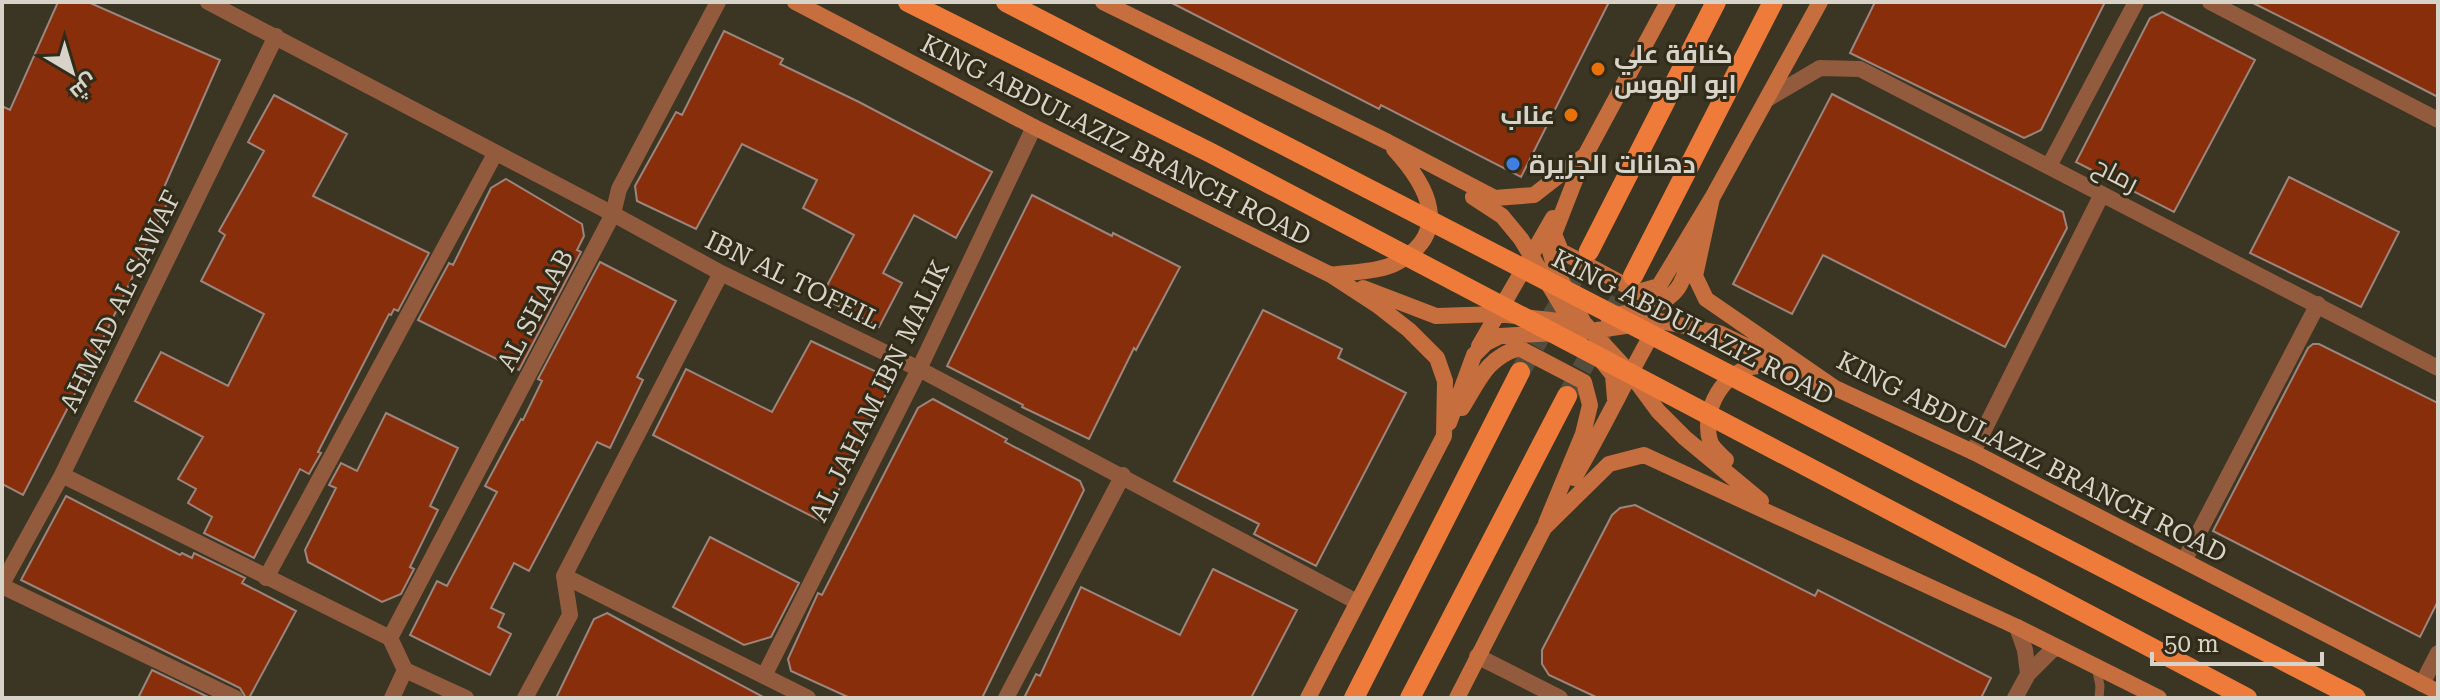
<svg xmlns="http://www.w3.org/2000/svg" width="2440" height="700" viewBox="0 0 2440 700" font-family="'Roboto Serif',Cairo,serif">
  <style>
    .building { fill: #882e0b; stroke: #9c857d; stroke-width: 2 }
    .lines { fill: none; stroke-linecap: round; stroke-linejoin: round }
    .primary-tunnel { stroke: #524d3c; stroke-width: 20; stroke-dasharray: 20 10; stroke-linecap: butt }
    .lane { stroke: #935b3e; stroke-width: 9 }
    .street { stroke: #935b3e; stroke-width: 16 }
    .secondary { stroke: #c66e3d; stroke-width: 16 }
    .primary { stroke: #ee7b39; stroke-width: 20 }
    .primary-bridge { stroke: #ee7b39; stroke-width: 20 }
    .food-dot { fill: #e8710a; stroke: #312b19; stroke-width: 3 }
    .shop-dot { fill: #3f7fe0; stroke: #312b19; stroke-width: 3 }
    .labels { text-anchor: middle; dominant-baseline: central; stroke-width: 6; stroke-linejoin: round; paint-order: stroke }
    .poi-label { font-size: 26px; font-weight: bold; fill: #d7d3c8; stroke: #312b19; text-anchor: start }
    .street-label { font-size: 26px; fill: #d7d3c8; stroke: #312b19 }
  </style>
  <rect width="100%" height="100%" fill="#3b3523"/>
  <!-- building -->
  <path class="building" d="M 58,2 L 88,2 L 220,60 L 162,192 L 171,196 L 133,271 L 135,272 L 98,349 L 23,495 L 2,484 L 2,106 L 10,110 Z
    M 1170,2 L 1609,2 L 1521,177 L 1381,105 L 1379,109 Z
    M 1875,2 L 2105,2 L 2041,130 L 2024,138 L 1850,53 Z
    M 2251,2 L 2438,2 L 2438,97 L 2325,39 Z
    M 2162,12 L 2255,60 L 2174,212 L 2076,162 L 2150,18 Z
    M 724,31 L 783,59 L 780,64 L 859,102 L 992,172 L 956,238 L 914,215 L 883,273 L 902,283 L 879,327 L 821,297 L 854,235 L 803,208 L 817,180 L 742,144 L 696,229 L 637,201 L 635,186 L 676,112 L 682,115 Z
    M 1832,94 L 2063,212 L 2067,228 L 2005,347 L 1823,255 L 1792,314 L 1733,284 Z
    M 274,95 L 347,134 L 313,196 L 429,253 L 398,311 L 394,309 L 391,315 L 389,314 L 318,452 L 321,453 L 309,474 L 300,469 L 254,558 L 204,533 L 212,517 L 188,503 L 196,489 L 178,479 L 203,437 L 135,401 L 161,352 L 228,386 L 264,314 L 201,281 L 225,235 L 219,231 L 264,151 L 248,142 Z
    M 2289,177 L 2399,232 L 2361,307 L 2250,253 Z
    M 506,179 L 582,224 L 584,236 L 577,250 L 581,252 L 519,370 L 418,320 L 449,263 L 453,265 L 491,188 Z
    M 1032,195 L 1112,236 L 1113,233 L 1180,267 L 1136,350 L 1134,348 L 1089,439 L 1022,407 L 1023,405 L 947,366 Z
    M 600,262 L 676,301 L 637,377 L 643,380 L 610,448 L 597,442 L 529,571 L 514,563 L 491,608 L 504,614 L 498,627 L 511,634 L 490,675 L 410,635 L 437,581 L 447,586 L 497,492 L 485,486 L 521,419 L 523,420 L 542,381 L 538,379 Z
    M 1263,310 L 1342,349 L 1338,358 L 1406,393 L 1316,566 L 1254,534 L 1259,524 L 1174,481 Z
    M 811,341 L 881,374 L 888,390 L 823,522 L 653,435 L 686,369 L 772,412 Z
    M 2313,344 L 2319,344 L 2438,403 L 2438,601 L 2420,637 L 2213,531 L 2308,348 Z
    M 933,399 L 1007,439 L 1005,442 L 1080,481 L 1084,490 L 982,698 L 850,698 L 791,671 L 788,659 L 818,593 L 822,595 L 918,408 Z
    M 386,413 L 458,448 L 430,506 L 438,510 L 410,567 L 414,569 L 401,594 L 382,602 L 308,562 L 305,550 L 336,488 L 329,485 L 341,463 L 357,471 Z
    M 66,496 L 180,555 L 182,553 L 192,558 L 194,553 L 245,578 L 242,583 L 296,611 L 249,698 L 246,698 L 240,688 L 21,580 Z
    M 1635,505 L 1815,596 L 1818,590 L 1991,678 L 1981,698 L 1598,698 L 1549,675 L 1542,664 L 1542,650 L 1612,515 L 1620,508 Z
    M 710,537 L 799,583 L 771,637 L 744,645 L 673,607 Z
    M 1213,569 L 1297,610 L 1251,698 L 1024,698 L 1036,674 L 1040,676 L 1081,587 L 1180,635 Z
    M 607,613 L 675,650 L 765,698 L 556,698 L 594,619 Z
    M 152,670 L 210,698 L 138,698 Z"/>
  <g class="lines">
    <!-- primary-tunnel -->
    <path class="primary-tunnel" d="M 1520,372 L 1589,251
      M 1567,396 L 1633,276"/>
    <!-- lane -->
    <path class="lane" d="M 2096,666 L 2100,686 L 2099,698"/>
    <!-- street -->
    <path class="street" d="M 208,2 L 613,214 L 721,273 L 919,369 L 1357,602
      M 2210,2 L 2438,120
      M 1769,98 L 1820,68 L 1860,69 L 2438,368
      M 2049,166 L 2136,2
      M 1973,452 L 2102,194
      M 62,475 L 390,638 L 405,670 L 466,698
      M 2185,559 L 2318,304
      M 564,576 L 808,698
      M 266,578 L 495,154
      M 2,584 L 62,475 L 276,36
      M 2,586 L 235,698
      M 390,638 L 613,214 L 619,189 L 718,2
      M 1477,656 L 1560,698
      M 2028,674 L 2052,650 L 2059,648
      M 764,676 L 919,369 L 1034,127
      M 2422,684 L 2438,653
      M 392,698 L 405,670
      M 525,698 L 570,615 L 564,576 L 721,273
      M 1006,698 L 1123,475
      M 2015,698 L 2028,674 L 2025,650 L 2017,627"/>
    <!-- secondary -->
    <path class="secondary" d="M 795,2 L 1034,127 L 1331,275 L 1377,305 L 1409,330 L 1437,358 L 1445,381 L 1444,436 L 1308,698
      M 1103,2 L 1388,142 L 1495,198 L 1534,195 L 1584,156
      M 1584,157 L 1554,234 L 1561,251 L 1638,292 L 1659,286 L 1712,198 L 1820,2
      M 1580,165 L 1668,2
      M 1473,197 L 1502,216 L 1521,239 L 1575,328
      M 1712,198 L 1695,276 L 1706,299 L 1835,388 L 1973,452 L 2438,692
      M 1545,233 L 1555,269 L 1584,323 L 1630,373 L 1658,411 L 1685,438 L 1761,501
      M 1331,275 C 1351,272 1381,272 1398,262 C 1453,231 1427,185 1394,149
      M 1363,288 L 1436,316 L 1498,314 L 1577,323
      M 1608,317 C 1631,311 1663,309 1678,288 C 1685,278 1688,263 1692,252
      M 1479,346 L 1553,218
      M 1600,359 L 1613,375 L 1615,399
      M 1462,408 C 1479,381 1486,358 1519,348 L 1584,382 L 1590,405 L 1583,434 L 1546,523
      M 1449,423 L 1474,355 L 1486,343 L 1500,336 L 1591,331 L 1660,321 L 1719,333 L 1790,367
      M 1726,460 C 1720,454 1712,448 1710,441 C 1701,409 1724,369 1758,366 C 1772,364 1803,379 1818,383
      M 1574,478 C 1603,429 1627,377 1656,327
      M 1457,698 L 1544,528 L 1609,464 L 1644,455 L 2017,627 L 2159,698"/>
    <!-- primary -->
    <path class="primary" d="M 1589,251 L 1716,2
      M 1633,276 L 1773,2
      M 1354,698 L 1520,372
      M 1410,698 L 1567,396"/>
    <!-- primary-bridge -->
    <path class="primary-bridge" d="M 908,2 L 1211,153 L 2247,698
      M 1006,2 L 2356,698"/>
  </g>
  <!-- markers -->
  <g class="food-dot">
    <circle cx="1598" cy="69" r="8"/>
    <circle cx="1571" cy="115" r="8"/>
  </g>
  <circle class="shop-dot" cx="1513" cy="164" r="8"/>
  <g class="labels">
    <!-- poi labels -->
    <g class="poi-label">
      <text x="1614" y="54">كنافة علي<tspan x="1614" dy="30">ابو الهوس</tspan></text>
      <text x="1555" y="115" text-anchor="end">عناب</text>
      <text x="1529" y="164">دهانات الجزيرة</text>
    </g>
    <!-- street labels -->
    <g class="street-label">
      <text transform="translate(1116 140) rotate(27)">KING ABDULAZIZ BRANCH ROAD</text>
      <text transform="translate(2116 174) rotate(27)">رماح</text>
      <text transform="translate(793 280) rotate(26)">IBN AL TOFEIL</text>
      <text transform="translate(120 301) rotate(-64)">AHMAD AL SAWAF</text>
      <text transform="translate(535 310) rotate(-62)">AL SHAAB</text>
      <text transform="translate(1693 327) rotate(27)">KING ABDULAZIZ ROAD</text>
      <text transform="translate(879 391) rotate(-64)">AL JAHAM IBN MALIK</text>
      <text transform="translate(2032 457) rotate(27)">KING ABDULAZIZ BRANCH ROAD</text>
    </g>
  </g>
  <!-- border -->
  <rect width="2440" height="700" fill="none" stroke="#d7d3c8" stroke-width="8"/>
  <!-- north arrow -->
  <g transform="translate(72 72) rotate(142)" stroke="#312b19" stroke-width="6" paint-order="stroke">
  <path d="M0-6L14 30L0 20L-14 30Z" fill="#d7d3c8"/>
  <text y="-12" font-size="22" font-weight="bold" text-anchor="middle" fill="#d7d3c8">ش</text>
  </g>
  <!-- scale -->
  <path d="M2152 652v12h170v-12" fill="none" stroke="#d7d3c8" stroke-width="4"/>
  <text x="2164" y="652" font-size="24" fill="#d7d3c8" stroke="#312b19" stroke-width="6" paint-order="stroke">50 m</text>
</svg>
